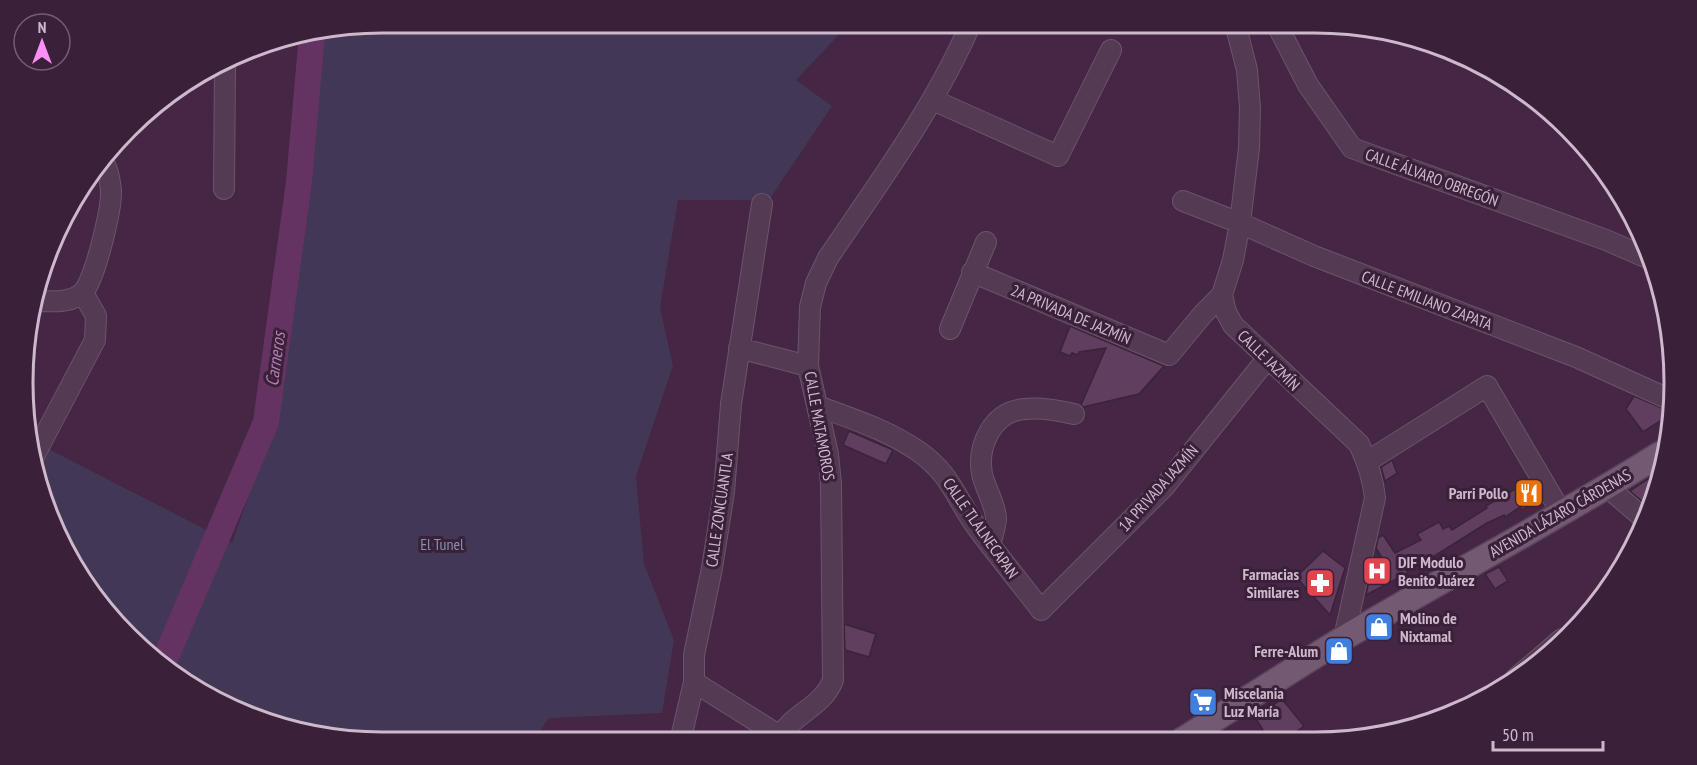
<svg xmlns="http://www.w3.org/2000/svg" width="1697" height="765" viewBox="0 0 1697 765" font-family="'PT Sans Narrow',sans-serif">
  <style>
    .green { fill: #423754 }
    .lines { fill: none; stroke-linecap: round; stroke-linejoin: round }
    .river { stroke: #643362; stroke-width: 26 }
    .building { fill: #603e5f; stroke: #3c223b; stroke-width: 1.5 }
    .minor-casing { stroke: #6c546b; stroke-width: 22 }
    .major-casing { stroke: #5b425a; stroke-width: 27 }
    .minor { stroke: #543b53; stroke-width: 20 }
    .major { stroke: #745973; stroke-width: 24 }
    .labels { text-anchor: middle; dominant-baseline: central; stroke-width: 6; stroke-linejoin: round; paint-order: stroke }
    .street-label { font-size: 16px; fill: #ceb9cc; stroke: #3a2039 }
    .poi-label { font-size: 16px; font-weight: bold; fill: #ceb9cc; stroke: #3a2039; text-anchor: end }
    .park-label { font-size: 16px; fill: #8591ad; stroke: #3a2039 }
    .water-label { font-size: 18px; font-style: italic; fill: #b57fb4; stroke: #3a2039 }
    .rim { fill: none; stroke: #ceb9cc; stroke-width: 3 }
  </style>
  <rect width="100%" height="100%" fill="#452644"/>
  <!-- green -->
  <path class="green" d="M 383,23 L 850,23 L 796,80 L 832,106 L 769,200 L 678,200 L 660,308 L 673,366 L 636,476 L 644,564 L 674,640 L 662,713 L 549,718 L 532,742 L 382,742 L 245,715 L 145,653 L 71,562 L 29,439 L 232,543 L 273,427 L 309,35 Z"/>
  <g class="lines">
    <!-- river -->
    <path class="river" d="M 163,664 L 266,422 L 299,182 L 312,34"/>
  </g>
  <!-- building -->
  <path class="building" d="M 1070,326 L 1164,366 L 1139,394 L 1083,407 L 1081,405 L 1106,348 L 1079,352 L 1078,355 L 1072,353 L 1070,356 L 1060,352 Z
    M 1634,396 L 1669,411 L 1668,416 L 1643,432 L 1626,409 Z
    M 849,431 L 893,450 L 886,464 L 843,445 Z
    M 1392,460 L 1397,473 L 1385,481 L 1381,467 Z
    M 1657,473 L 1652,495 L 1650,508 L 1630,491 Z
    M 1529,481 L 1540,499 L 1522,510 L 1520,507 L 1505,517 L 1504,515 L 1487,523 L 1436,555 L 1406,570 L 1408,573 L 1366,595 L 1373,560 L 1383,559 L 1376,548 L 1378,538 L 1383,535 L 1395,553 L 1421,540 L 1417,534 L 1439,522 L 1443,529 L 1449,526 L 1452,530 L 1487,508 L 1486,506 Z
    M 1323,551 L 1345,568 L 1330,615 L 1296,577 Z
    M 1499,567 L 1508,581 L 1495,589 L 1485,574 Z
    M 844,624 L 876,634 L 869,657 L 845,650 Z
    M 1206,691 L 1215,702 L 1199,712 L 1189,701 Z
    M 1282,699 L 1304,726 L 1285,740 L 1269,740 L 1255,717 Z"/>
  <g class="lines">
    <!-- minor casing -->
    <g class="minor-casing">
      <path id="minor" d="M 1235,23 L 1247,70 L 1250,108 L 1249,148 L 1240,223 L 1233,260 L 1222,295 L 1226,312 L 1233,325 L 1359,444 C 1368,463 1373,478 1375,498 L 1344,638
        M 1276,23 L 1308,85 L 1352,148 L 1606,240 L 1650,259
        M 933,100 L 1058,156 L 1111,50
        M 224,189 L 225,66
        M 1183,201 L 1240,223 L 1314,256 L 1576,357 L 1671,400
        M 972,272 L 1169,355 L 1203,314 L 1222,295
        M 34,301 C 48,301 72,304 83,292 C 95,280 112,208 111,190 C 110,181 108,170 104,163
        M 950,329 L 986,242
        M 739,348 L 808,366
        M 818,406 C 852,419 888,430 918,451 C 951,474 955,497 976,526 C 997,555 1020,582 1041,610 L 1164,487 L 1267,359
        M 34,456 L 95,340 L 96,316 L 83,293
        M 1368,461 L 1487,386 L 1561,512
        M 1607,487 L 1647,521
        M 990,545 C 992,537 996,526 996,518 C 995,503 985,488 982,474 C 977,446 992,412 1024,409 C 1041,407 1057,410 1074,414
        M 1515,679 L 1562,639
        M 694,682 L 780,736
        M 778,741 C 789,714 822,709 833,680 L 831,484 L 828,454 L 808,366 L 810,307 L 816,283 L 828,258 C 879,182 935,107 971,23
        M 680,742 L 694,682 L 694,655 L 712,568 L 724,492 L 731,404 L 762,204"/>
    </g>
    <!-- major casing -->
    <g class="major-casing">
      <path id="major" d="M 1182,740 C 1236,706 1290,671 1344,638 C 1449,575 1557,519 1660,454"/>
    </g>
    <!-- minor -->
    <use href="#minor" class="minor"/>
    <!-- major -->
    <use href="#major" class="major"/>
  </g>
  <!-- icons -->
  <defs>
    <g id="restaurant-square" transform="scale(1.5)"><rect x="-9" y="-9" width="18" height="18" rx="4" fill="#e8710a" stroke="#3a2039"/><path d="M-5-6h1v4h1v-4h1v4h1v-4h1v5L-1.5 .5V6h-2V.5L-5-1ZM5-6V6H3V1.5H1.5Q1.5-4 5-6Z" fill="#fff"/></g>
    <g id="hospital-square" transform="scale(1.5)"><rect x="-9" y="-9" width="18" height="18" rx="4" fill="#e0444e" stroke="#3a2039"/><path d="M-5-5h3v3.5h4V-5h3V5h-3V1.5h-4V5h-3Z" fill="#fff"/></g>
    <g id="pharmacy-square" transform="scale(1.5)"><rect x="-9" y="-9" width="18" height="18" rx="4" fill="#e0444e" stroke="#3a2039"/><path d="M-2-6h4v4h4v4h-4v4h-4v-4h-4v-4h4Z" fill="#fff"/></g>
    <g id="shop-square" transform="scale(1.5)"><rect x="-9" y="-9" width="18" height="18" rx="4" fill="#3f7fe0" stroke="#3a2039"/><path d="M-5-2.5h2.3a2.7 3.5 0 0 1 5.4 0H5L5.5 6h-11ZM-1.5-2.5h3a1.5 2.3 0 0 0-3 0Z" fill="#fff"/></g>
    <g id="supermarket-square" transform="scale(1.5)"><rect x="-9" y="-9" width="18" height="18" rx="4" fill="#3f7fe0" stroke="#3a2039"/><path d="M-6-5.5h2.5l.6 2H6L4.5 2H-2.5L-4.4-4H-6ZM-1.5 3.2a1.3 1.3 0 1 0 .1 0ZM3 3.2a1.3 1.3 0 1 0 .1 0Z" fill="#fff"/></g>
  </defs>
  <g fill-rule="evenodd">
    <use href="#restaurant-square" x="1529" y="493"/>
    <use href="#hospital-square" x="1377" y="571"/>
    <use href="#pharmacy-square" x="1320" y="583"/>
    <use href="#shop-square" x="1379" y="627"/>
    <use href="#shop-square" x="1339" y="651"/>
    <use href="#supermarket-square" x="1203" y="702"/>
  </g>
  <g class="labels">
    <!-- street labels -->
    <g class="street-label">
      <text transform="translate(1432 177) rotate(20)">CALLE ÁLVARO OBREGÓN</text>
      <text transform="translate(1427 300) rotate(21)">CALLE EMILIANO ZAPATA</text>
      <text transform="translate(1071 314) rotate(23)">2A PRIVADA DE JAZMÍN</text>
      <text transform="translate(1269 360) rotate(44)">CALLE JAZMÍN</text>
      <text transform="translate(820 426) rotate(80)">CALLE MATAMOROS</text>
      <text transform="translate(1158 488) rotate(-48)">1A PRIVADA JAZMÍN</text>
      <text transform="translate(719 510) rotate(-82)">CALLE ZONCUANTLA</text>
      <text transform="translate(1560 513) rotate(-30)">AVENIDA LÁZARO CÁRDENAS</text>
      <text transform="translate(981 528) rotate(55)">CALLE TLALNECAPAN</text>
    </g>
    <!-- poi labels -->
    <g class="poi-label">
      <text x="1508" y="493">Parri Pollo</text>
      <text x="1398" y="562" text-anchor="start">DIF Modulo<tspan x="1398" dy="18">Benito Juárez</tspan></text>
      <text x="1299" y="574">Farmacias<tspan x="1299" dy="18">Similares</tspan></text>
      <text x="1400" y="618" text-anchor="start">Molino de<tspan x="1400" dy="18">Nixtamal</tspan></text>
      <text x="1318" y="651">Ferre-Alum</text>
      <text x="1224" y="693" text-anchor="start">Miscelania<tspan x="1224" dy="18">Luz María</tspan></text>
    </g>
    <!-- park labels -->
    <g class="park-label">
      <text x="442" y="544">El Tunel</text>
    </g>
    <!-- water labels -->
    <g class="water-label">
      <text transform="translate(275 359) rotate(-82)">Carneros</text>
    </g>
  </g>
  <!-- crop -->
  <path d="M0 0H1697V765H0ZM382 33H1315A349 349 0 0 1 1664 382V383A349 349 0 0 1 1315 732H382A349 349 0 0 1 33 383V382A349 349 0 0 1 382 33Z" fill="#3a2039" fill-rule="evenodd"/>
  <path class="rim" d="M382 33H1315A349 349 0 0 1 1664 382V383A349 349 0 0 1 1315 732H382A349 349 0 0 1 33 383V382A349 349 0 0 1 382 33Z"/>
  <!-- north arrow -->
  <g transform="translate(42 42)"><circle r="28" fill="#3a2039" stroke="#755d74" stroke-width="1.5"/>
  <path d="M0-4.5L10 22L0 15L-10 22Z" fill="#fc8ff5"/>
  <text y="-9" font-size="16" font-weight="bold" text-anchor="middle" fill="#ceb9cc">N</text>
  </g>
  <!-- scale -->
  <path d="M1493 741v9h110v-9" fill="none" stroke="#ceb9cc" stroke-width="3"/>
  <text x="1502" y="741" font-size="18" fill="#ceb9cc" stroke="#3a2039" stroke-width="4.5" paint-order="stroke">50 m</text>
</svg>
